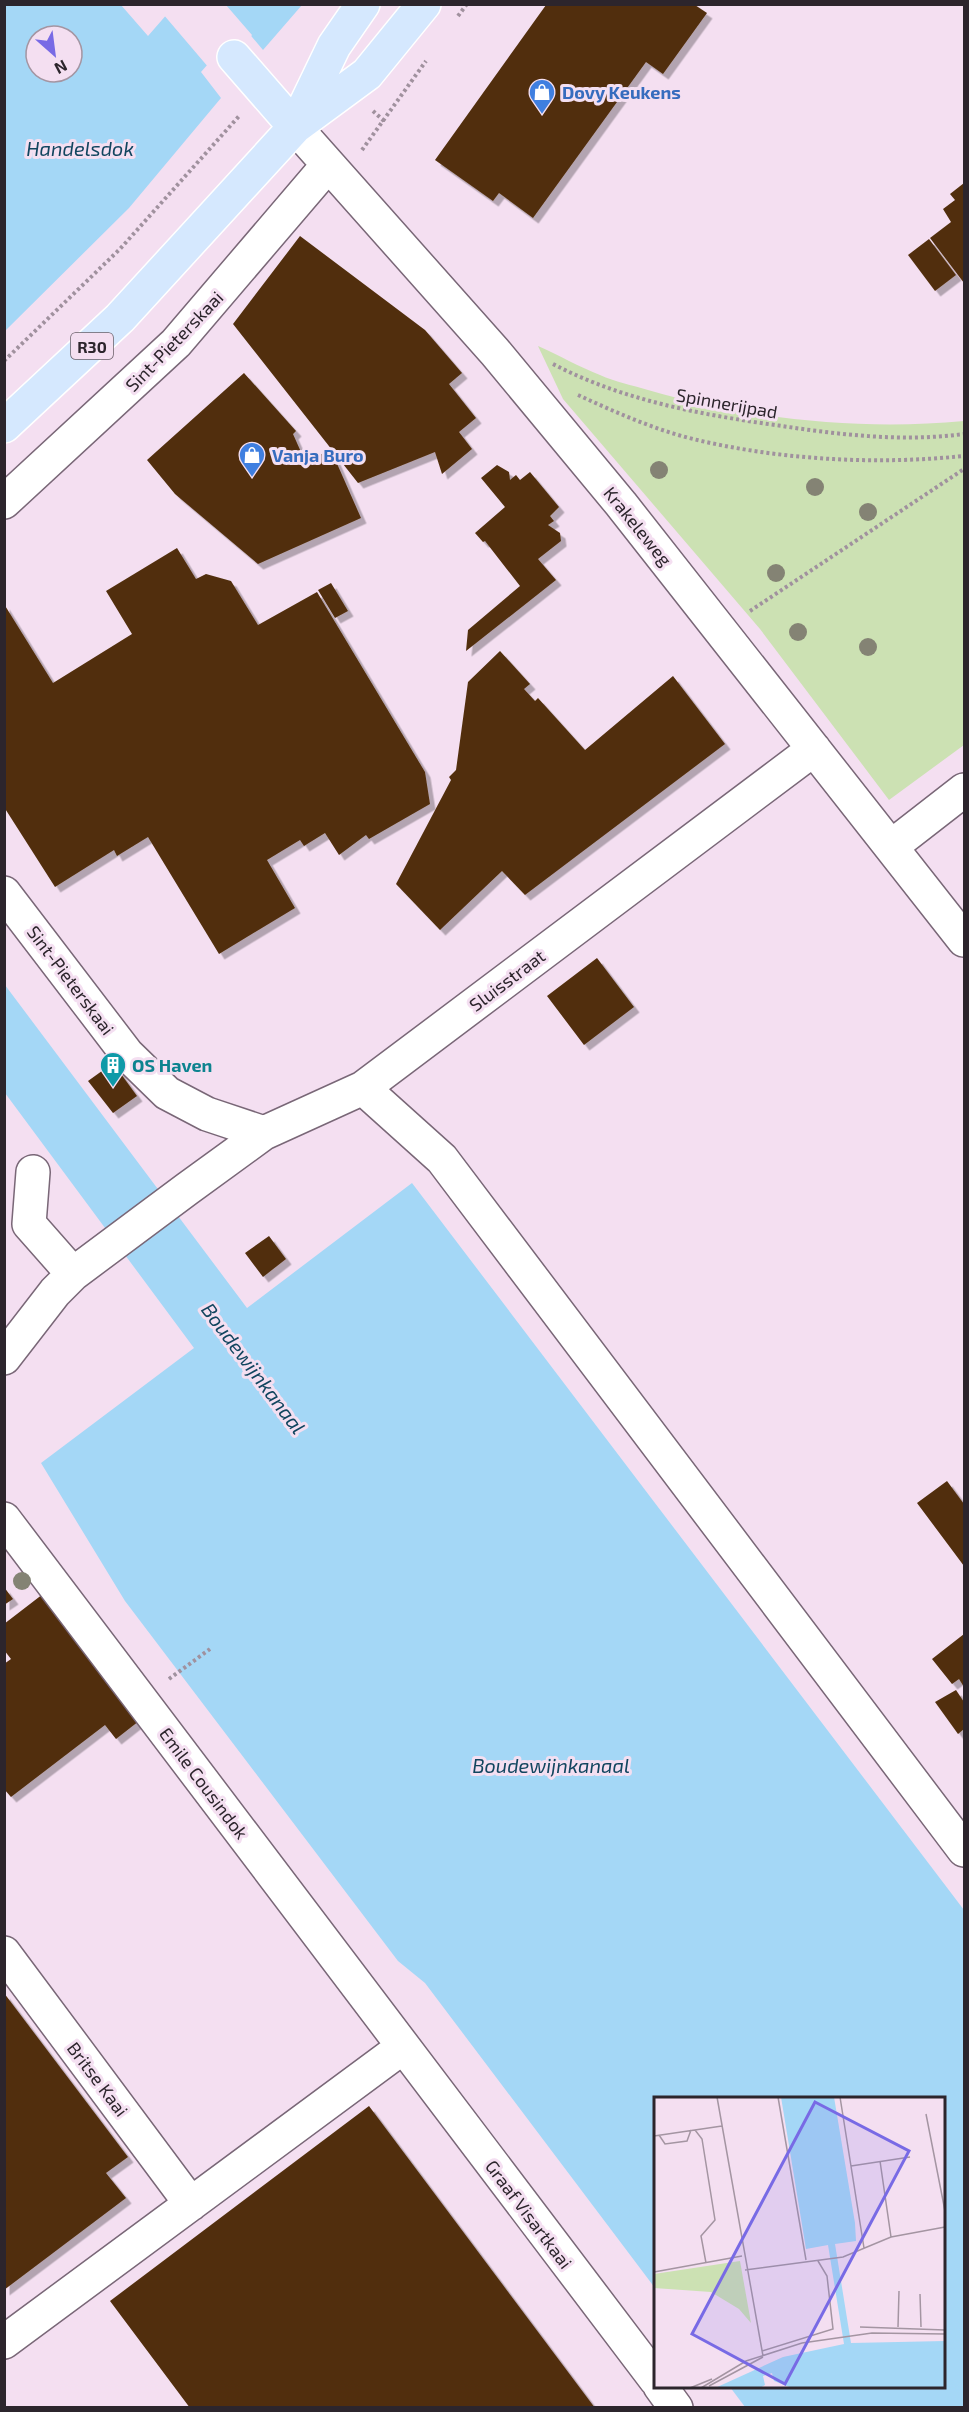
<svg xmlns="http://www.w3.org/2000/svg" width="969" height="2412" viewBox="0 0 969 2412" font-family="'Exo 2',sans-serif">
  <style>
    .green { fill: #cce1b3 }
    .water { fill: #a4d7f6; fill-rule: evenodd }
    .pier { fill: #f4dff1 }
    .building { fill: #512f0c; filter: url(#shadow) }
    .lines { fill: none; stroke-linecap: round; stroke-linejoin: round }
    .minor-casing { stroke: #796777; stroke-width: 36 }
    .major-casing { stroke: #fff; stroke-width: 36 }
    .path { stroke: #a0919e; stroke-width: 4; stroke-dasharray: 3 3; stroke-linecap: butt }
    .minor { stroke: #fff; stroke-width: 33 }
    .major { stroke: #d5e8fe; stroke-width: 33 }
    .tree { fill: #848374 }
    .labels { text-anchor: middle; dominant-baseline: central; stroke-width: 6; stroke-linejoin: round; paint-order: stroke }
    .shield { fill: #f4dff1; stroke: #685d67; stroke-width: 1.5 }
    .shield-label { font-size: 16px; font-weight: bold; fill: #2c252c }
    .shop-label { font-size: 18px; font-weight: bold; fill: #366cbe; stroke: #f4dff1; text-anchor: start }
    .street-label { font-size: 18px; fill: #2c252c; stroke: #f4dff1 }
    .culture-label { font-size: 18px; font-weight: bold; fill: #0d838f; stroke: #f4dff1; text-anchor: start }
    .water-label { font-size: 20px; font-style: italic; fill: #11455f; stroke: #f4dff1 }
    .inset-road { fill: none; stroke: #a495a2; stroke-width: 1.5 }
    .view { fill: #786ae5; fill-opacity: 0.15; stroke: #786ae5; stroke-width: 3 }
    .inset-edge { fill: none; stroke: #2c252c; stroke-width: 3 }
  </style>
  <defs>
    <filter id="shadow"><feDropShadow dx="5.5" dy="5.5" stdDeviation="0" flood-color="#0004"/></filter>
  </defs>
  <rect width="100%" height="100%" fill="#f4dff1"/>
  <!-- green -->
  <path class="green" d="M 538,346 C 559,355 579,367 600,375 C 615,382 632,385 648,390 C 749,419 860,431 964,421 L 964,745 L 889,800 L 760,629 L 563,399 Z"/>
  <!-- water -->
  <path class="water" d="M 5,5 L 121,5 L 148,36 L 175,5 L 302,5 L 263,50 L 242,25 L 201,72 L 221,98 L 129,208 L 5,331 ZM 36,36 L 72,36 L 72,72 L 36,72 Z
    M 5,985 L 247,1308 L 412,1183 L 964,1910 L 964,2407 L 745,2407 L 730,2387 L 944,2386 L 944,2098 L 656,2098 L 655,2288 L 425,1983 L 398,1961 L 125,1601 L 41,1463 L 194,1348 L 5,1093 Z"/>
  <!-- pier -->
  <path class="pier" d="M 171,4 L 226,5 L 252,35 L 250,38 L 243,29 L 209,68 L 163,14 Z"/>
  <!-- building -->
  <path class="building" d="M 546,5 L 695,5 L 707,13 L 663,74 L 646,62 L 533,218 L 499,193 L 493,201 L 435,160 Z
    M 964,183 L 964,283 L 930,238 L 951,222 L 943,209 L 955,200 L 950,194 Z
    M 300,236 L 425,330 L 462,373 L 449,384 L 476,418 L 459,432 L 472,449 L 442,474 L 435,452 L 358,483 L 233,324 Z
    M 929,239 L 956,275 L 935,291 L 908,255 Z
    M 244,373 L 296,431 L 293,434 L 305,461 L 331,450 L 361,518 L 258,564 L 175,494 L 147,460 Z
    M 497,465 L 509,472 L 510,480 L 516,475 L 520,480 L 530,472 L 559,507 L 550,516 L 554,521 L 548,525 L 560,533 L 561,541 L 538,559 L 556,580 L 466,651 L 468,630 L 520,586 L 485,541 L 483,542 L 475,533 L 505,507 L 481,478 Z
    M 177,548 L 196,579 L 206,574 L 231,581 L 258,625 L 317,592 L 425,772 L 430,804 L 369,839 L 366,835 L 339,855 L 325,833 L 304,846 L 300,840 L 267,860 L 295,908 L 219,954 L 148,837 L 117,856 L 114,850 L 55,887 L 4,807 L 4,604 L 53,683 L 132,634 L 106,591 Z
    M 331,583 L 348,611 L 335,618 L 318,590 Z
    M 500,651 L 530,684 L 524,689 L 535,701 L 538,698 L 585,750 L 673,676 L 725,744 L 525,895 L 502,871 L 440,930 L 396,884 L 451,780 L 449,777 L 456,770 L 468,682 Z
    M 597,958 L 634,1007 L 584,1045 L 547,996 Z
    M 113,1063 L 137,1096 L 113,1113 L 88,1081 Z
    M 269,1236 L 286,1259 L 263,1277 L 245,1253 Z
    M 947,1481 L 964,1504 L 964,1566 L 917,1503 Z
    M 4,1587 L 13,1599 L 4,1605 Z
    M 43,1594 L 139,1721 L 116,1739 L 105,1725 L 11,1797 L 4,1789 L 4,1664 L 11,1659 L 4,1650 L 4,1624 Z
    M 964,1634 L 964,1687 L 959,1679 L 952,1684 L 932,1659 Z
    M 956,1690 L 964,1702 L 964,1729 L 958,1734 L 935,1702 Z
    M 4,1993 L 128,2157 L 106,2173 L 126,2198 L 4,2290 Z
    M 369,2106 L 595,2408 L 190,2408 L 110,2301 Z"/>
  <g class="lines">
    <!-- minor casing -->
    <g class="minor-casing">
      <path id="minor" d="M 295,127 L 495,352 L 621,504 L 964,940
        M 4,502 L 176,343 L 328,165
        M 892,846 L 964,790
        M 4,893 L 127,1054 L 167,1093 L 207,1114 L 264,1133
        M 363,1088 L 442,1159 L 964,1850
        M 33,1172 L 29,1224 L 73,1274
        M 4,1358 L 55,1292 L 73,1274 L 187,1189 L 264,1133 L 363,1088 L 814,749
        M 4,1519 L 656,2380
        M 4,1953 L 191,2204
        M 4,2342 L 403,2047
        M 660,2386 L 676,2408"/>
    </g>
    <!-- major casing -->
    <g class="major-casing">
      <path id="major" d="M 234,57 L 295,127
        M 296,125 L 334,46 L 363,4
        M 4,426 L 120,318 L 295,127 L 367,74 L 424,4"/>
    </g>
    <!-- path -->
    <path class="path" d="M 458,16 L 467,4
      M 373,111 L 384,121
      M 362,150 L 426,61
      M 4,361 L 120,249 L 240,115
      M 553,364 C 624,401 703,415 782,426 C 841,435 904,442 964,434
      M 578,395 C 615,412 653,429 693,439 C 780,460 875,465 964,456
      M 750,611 L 964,469
      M 169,1679 L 210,1649"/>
    <!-- minor -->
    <use href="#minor" class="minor"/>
    <!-- major -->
    <use href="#major" class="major"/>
  </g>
  <!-- trees -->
  <g class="tree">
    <circle cx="659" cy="470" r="9"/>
    <circle cx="815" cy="487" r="9"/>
    <circle cx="868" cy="512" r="9"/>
    <circle cx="776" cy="573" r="9"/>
    <circle cx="798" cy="632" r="9"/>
    <circle cx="868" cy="647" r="9"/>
    <circle cx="22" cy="1581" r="9"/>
  </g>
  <!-- icons -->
  <defs>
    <g id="shop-pin" transform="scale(1.35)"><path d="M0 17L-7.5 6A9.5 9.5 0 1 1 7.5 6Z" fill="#3f7fe0" stroke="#f4dff1"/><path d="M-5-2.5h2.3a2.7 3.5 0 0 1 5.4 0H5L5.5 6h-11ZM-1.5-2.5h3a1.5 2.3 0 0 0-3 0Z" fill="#fff"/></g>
    <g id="building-pin" transform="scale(1.35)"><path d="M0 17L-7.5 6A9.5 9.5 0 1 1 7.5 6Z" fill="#0f9aa8" stroke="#f4dff1"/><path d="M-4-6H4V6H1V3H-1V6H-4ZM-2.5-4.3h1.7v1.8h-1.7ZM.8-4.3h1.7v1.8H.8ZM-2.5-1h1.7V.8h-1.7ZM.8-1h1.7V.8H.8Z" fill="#fff"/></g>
  </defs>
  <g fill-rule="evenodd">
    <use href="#shop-pin" x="542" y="92"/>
    <use href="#shop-pin" x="252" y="455"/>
    <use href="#building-pin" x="113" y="1065"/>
  </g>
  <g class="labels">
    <!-- shield labels -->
    <rect class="shield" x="71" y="333" width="42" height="26" rx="4.5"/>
    <g class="shield-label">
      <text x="92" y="346">R30</text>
    </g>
    <!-- shop labels -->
    <g class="shop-label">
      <text x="562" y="92">Dovy Keukens</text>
      <text x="272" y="455">Vanja Buro</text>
    </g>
    <!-- street labels -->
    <g class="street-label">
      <text transform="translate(174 341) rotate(-46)">Sint-Pieterskaai</text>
      <text transform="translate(727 403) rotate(10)">Spinnerijpad</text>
      <text transform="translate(638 526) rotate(51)">Krakeleweg</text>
      <text transform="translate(71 980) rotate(53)">Sint-Pieterskaai</text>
      <text transform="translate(507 980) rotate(-37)">Sluisstraat</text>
      <text transform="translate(204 1783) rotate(53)">Emile Cousindok</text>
      <text transform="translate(98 2079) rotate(53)">Britse Kaai</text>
      <text transform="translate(529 2214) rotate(53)">Graaf Visartkaai</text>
    </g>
    <!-- culture labels -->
    <g class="culture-label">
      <text x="132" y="1065">OS Haven</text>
    </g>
    <!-- water labels -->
    <g class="water-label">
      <text x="80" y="148">Handelsdok</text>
      <text transform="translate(254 1368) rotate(53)">Boudewijnkanaal</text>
      <text x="551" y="1765">Boudewijnkanaal</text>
    </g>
  </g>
  <!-- overview -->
  <g transform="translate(654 2097)">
    <rect width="291" height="291" fill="#f4dff1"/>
    <path d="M 86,164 L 97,226 L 85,212 L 57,195 L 0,191 L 0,177 Z" fill="#cce1b3"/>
    <path d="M 127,0 L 180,0 L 201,126 L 202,144 L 181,147 L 197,246 L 291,244 L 291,291 L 138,291 L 120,284 L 118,276 L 109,279 L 111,288 L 106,291 L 61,291 L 129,260 L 190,247 L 174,148 L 152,152 Z" fill="#a4d7f6"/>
    <path class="inset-road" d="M 63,0 L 109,259M 124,0 L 152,163M 186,0 L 210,151M 272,17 L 291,114M 41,33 L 48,42 L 61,123 L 47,139 L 52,166M 5,38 L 11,47 L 33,44 L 37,33M 0,39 L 68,29M 226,64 L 237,140M 197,69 L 256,60M 91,173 L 189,160 L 237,140 L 291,130M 0,175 L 88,159M 266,197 L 267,230M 206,230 L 291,233M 244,230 L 245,194M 108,254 L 179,232 L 173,179 L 164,164M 55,289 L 109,260M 36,291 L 58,282M 47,291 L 92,264 L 148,246 L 218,236 L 291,237"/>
    <path class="view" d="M 161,5 L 255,54 L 131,287 L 38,237 Z"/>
    <rect width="291" height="291" class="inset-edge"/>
  </g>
  <!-- border -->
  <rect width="969" height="2412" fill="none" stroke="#2c252c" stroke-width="12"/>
  <!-- north arrow -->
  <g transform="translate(54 54) rotate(152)"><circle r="28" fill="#f4dff1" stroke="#a495a2" stroke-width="1.5"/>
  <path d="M0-4.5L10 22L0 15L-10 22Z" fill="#786ae5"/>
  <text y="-9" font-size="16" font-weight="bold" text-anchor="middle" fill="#2c252c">N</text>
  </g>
</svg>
